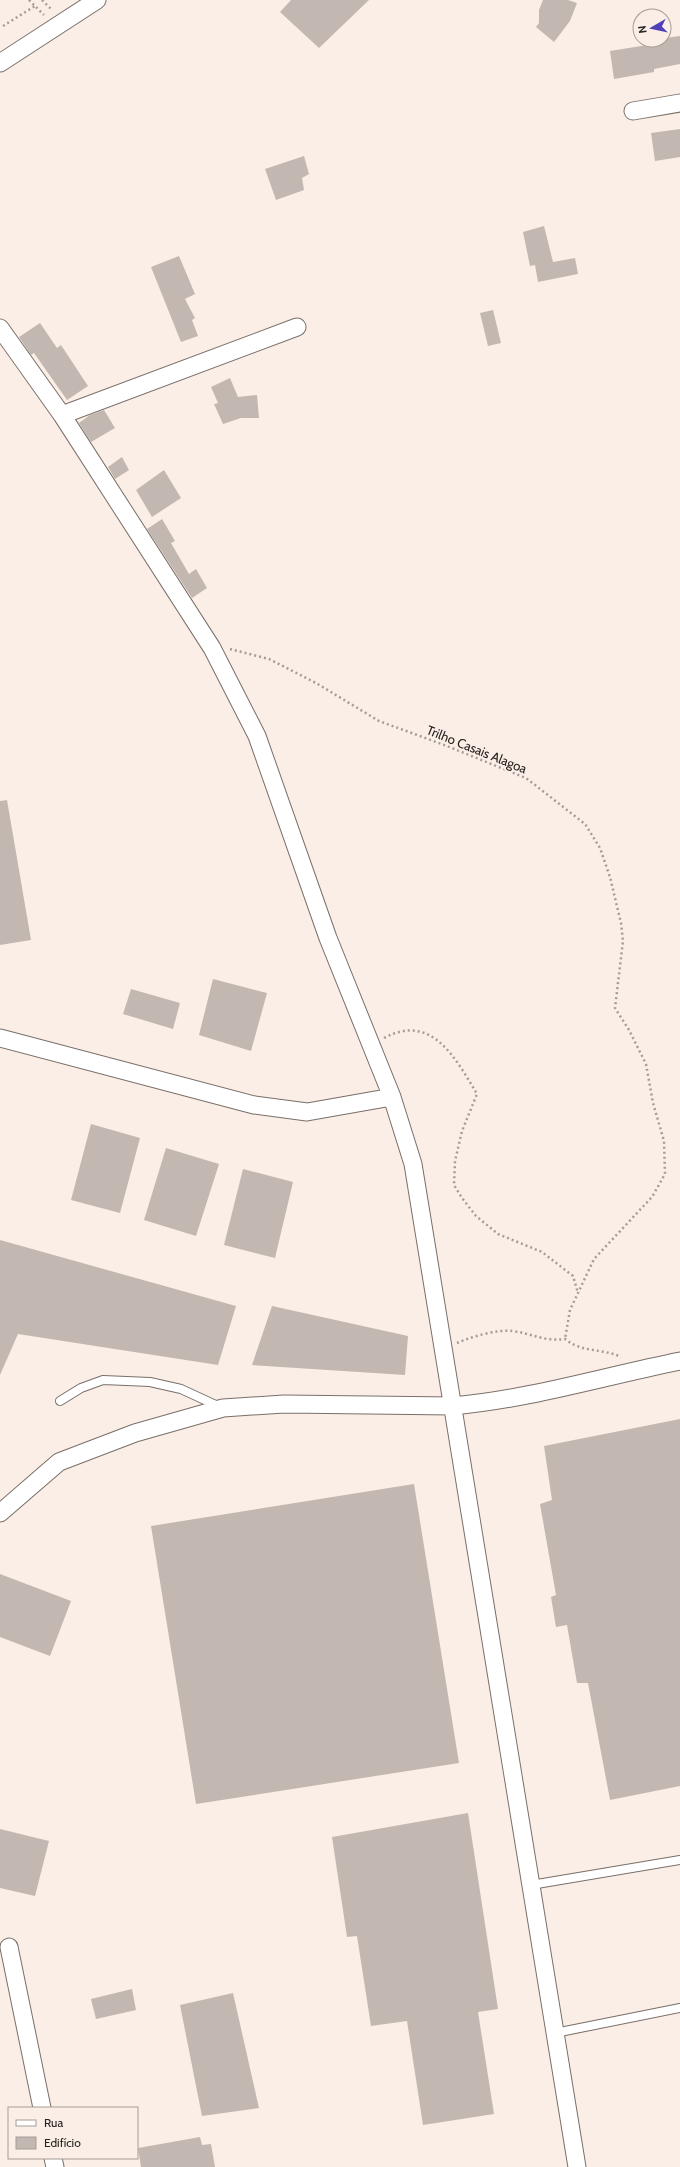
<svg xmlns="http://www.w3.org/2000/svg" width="680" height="2167" viewBox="0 0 680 2167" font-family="Cabin,sans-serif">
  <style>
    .building { fill: #c3b8b1 }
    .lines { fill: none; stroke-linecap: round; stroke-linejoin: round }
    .lane-casing { stroke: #796f69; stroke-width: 10 }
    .street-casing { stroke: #796f69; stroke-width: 19 }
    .path { stroke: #a59c97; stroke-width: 2.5; stroke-dasharray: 2 3; stroke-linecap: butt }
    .lane { stroke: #fff; stroke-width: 8 }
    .street { stroke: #fff; stroke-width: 17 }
    .labels { text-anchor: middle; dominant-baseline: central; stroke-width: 4; stroke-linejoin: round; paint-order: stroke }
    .street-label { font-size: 13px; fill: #26221f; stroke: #faeee7 }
  </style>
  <rect width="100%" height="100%" fill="#faeee7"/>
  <!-- building -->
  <path class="building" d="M 291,0 L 369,0 L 319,48 L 280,12 Z
    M 543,0 L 568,0 L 577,3 L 570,21 L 554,42 L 536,27 L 539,23 L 539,10 Z
    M 680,36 L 680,64 L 654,69 L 654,72 L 614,79 L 610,51 L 666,42 L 665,38 Z
    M 680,129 L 680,157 L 655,161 L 651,133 Z
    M 304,156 L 309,174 L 302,178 L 304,190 L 276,200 L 265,169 Z
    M 544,226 L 553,262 L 575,258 L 578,274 L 538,282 L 535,265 L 530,266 L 523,232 Z
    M 179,256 L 195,294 L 185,299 L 195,318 L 192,320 L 198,336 L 181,342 L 151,267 Z
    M 493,310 L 501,343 L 488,346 L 480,313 Z
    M 40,323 L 57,348 L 61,345 L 88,386 L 67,400 L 34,353 L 31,355 L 19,337 Z
    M 230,378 L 238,397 L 257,395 L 259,418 L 241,418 L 223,424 L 214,404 L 218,403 L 211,387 Z
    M 104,410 L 115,428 L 91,442 L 79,423 L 90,415 Z
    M 122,457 L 129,470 L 115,479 L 108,467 Z
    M 164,470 L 181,498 L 152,517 L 136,490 Z
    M 162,519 L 175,541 L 171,543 L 189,574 L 196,569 L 207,588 L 192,598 L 147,529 Z
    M 7,800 L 31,940 L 0,945 L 0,801 Z
    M 213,979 L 267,993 L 251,1051 L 199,1035 Z
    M 131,989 L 180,1003 L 173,1029 L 123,1014 Z
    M 91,1124 L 140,1138 L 120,1213 L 71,1200 Z
    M 166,1148 L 219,1164 L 196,1236 L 144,1220 Z
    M 243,1169 L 293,1182 L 275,1258 L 224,1245 Z
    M 0,1240 L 236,1306 L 218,1365 L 18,1334 L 0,1375 Z
    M 272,1306 L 408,1336 L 405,1375 L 252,1365 Z
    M 680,1419 L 680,1786 L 610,1800 L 588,1683 L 577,1683 L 567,1625 L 556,1627 L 551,1597 L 556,1595 L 540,1504 L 552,1500 L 544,1446 Z
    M 414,1484 L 459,1763 L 196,1804 L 151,1526 Z
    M 0,1574 L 71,1601 L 50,1656 L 0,1637 Z
    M 468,1813 L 498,2009 L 478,2012 L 494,2114 L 423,2125 L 407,2021 L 371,2026 L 357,1936 L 347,1937 L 332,1837 Z
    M 0,1829 L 49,1841 L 35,1896 L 0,1888 Z
    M 132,1989 L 136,2010 L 96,2019 L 91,1999 Z
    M 233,1993 L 259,2108 L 202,2116 L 180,2005 Z
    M 200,2137 L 202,2145 L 211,2144 L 215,2167 L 141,2167 L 138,2148 Z"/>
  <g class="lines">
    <!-- lane casing -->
    <g class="lane-casing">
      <path id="lane" d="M 60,1401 L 81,1388 L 103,1380 L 150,1382 L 181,1389 L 220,1407
        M 531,1885 L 680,1860
        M 555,2033 L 680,2008"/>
    </g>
    <!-- street casing -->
    <g class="street-casing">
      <path id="street" d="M 0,63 L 97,0
        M 633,111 L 680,103
        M 0,328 L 62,415 L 212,648 L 257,736 L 328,938 L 392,1097 L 413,1164 L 577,2167
        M 62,415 L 297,327
        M 0,1038 L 254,1105 L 307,1112 L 392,1097
        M 0,1513 L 59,1462 L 135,1433 L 223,1408 L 284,1404 L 453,1406 C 530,1399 605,1376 680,1361
        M 9,1947 L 42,2108
        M 53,2158 L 55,2167"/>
    </g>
    <!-- path -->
    <path class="path" d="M 29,0 L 44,15
      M 42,0 L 52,10
      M 3,26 L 35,6
      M 230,649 L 269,659 L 316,683 L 379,721 L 447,746 L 526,778 L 585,824 L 600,848 L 610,877 L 621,923 L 623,941 L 615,1008 L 629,1030 L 646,1064 L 653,1103 L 664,1141 L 665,1174 L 652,1197 L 594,1259 L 570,1310 L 565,1339
      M 384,1038 C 432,1012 456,1059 477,1094 L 462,1131 L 455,1161 L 454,1185 L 462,1198 L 476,1216 L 498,1234 L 542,1252 L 573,1276 L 578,1293
      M 457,1343 C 470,1337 498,1329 512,1331 C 531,1333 544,1342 565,1339 C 582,1353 602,1348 621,1357"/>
    <!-- lane -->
    <use href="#lane" class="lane"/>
    <!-- street -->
    <use href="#street" class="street"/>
  </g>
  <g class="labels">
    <!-- street labels -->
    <g class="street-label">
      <text transform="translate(477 749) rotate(22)">Trilho Casais Alagoa</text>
    </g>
  </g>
  <!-- legend -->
  <rect x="8" y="2107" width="130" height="52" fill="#faeee7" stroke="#a59c97"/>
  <rect x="16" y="2120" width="20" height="6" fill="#ffffff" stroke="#a59c97"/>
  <text x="44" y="2127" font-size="12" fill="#26221f">Rua</text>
  <rect x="16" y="2137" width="20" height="12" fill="#c3b8b1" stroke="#a59c97"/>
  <text x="44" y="2147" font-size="12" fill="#26221f">Edifício</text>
  <!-- north arrow -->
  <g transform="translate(652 28) rotate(261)"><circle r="19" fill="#faeee7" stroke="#a59c97"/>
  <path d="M0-3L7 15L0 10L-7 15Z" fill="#4f40b8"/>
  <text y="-6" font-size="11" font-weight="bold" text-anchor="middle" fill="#26221f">N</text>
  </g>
</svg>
